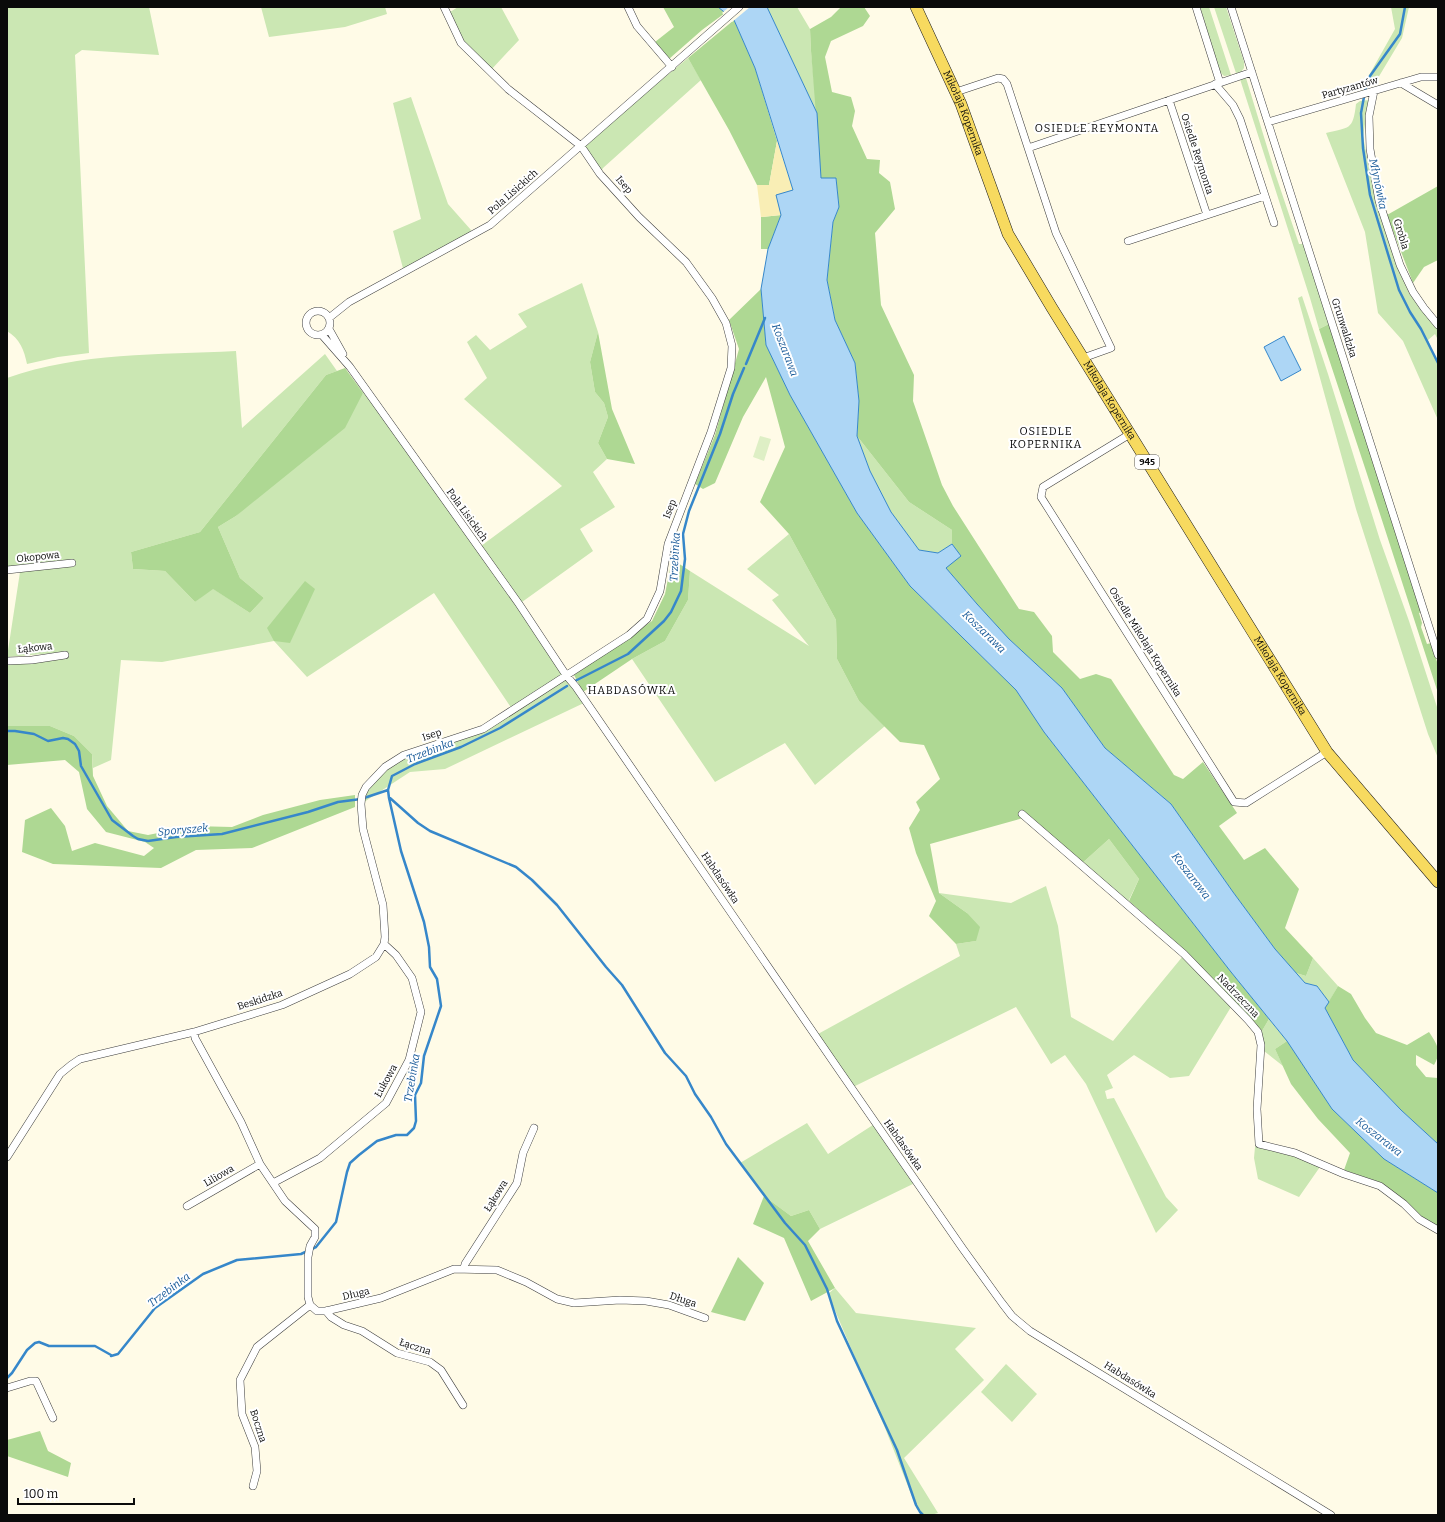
<svg xmlns="http://www.w3.org/2000/svg" width="1445" height="1522" viewBox="0 0 1445 1522" font-family="Bitter,serif">
  <style>
    .green { fill: #cbe7b3 }
    .forest { fill: #aed893 }
    .sand { fill: #f9eeb5 }
    .pitch { fill: #deefc5 }
    .water { fill: #add6f5; stroke: #3687ca }
    .pier { fill: #fffbe7 }
    .lines { fill: none; stroke-linecap: round; stroke-linejoin: round }
    .stream { stroke: #3687ca; stroke-width: 2.5 }
    .street-casing { stroke: #3d3d3d; stroke-width: 8 }
    .primary-casing { stroke: #1b1b1b; stroke-width: 12 }
    .street { stroke: #fff; stroke-width: 7 }
    .primary { stroke: #f7da5f; stroke-width: 11 }
    .labels { text-anchor: middle; dominant-baseline: central; stroke-width: 4; stroke-linejoin: round; paint-order: stroke }
    .shield { fill: #fff; stroke: #545454; stroke-width: 1 }
    .shield-label { font-size: 9px; font-weight: bold; fill: #0a0a0a }
    .street-label { font-size: 10px; fill: #0a0a0a; stroke: #fff }
    .neighbourhood-label { font-size: 11px; letter-spacing: 1px; fill: #0a0a0a; stroke: #fff }
    .water-label { font-size: 11px; font-style: italic; fill: #175998; stroke: #fff }
  </style>
  <rect width="100%" height="100%" fill="#fffbe7"/>
  <!-- green -->
  <path class="green" d="M 7,7 L 149,7 L 159,55 L 82,50 L 75,55 L 89,353 L 58,357 L 27,364 C 24,350 20,339 7,331 Z
    M 261,7 L 385,7 L 387,14 L 345,27 L 269,37 Z
    M 458,7 L 501,7 L 519,40 L 490,71 L 461,43 L 447,14 Z
    M 767,7 L 797,7 L 810,29 L 811,51 L 817,113 Z
    M 1200,7 L 1209,7 L 1231,75 L 1224,76 L 1220,72 Z
    M 1214,7 L 1226,7 L 1244,62 L 1244,68 L 1241,72 L 1236,73 Z
    M 1391,7 L 1409,7 L 1402,38 L 1375,83 L 1363,86 L 1395,29 Z
    M 688,58 L 701,80 L 603,168 L 600,174 L 581,146 Z
    M 1246,78 L 1275,173 L 1299,244 L 1303,244 L 1329,324 L 1319,329 L 1310,298 L 1240,79 Z
    M 411,97 L 448,204 L 471,230 L 467,238 L 404,272 L 393,231 L 421,219 L 393,103 Z
    M 1369,100 L 1363,136 L 1375,198 L 1397,263 L 1409,293 L 1438,330 L 1438,340 L 1435,334 L 1428,340 L 1438,364 L 1438,420 L 1403,341 L 1378,313 L 1365,232 L 1326,133 C 1349,127 1353,131 1356,104 L 1360,101 Z
    M 582,283 L 598,332 L 590,362 L 595,392 L 604,403 L 608,417 L 598,443 L 607,459 L 593,472 L 615,507 L 580,529 L 593,551 L 522,602 L 566,675 L 586,702 L 445,769 L 410,772 L 361,804 L 366,787 L 404,755 L 483,729 L 512,709 L 434,593 L 307,677 L 274,641 L 162,662 L 121,660 L 111,760 L 93,768 L 92,754 L 74,736 L 50,726 L 7,726 L 7,661 L 69,655 L 67,652 L 7,657 L 20,572 L 72,563 L 7,568 L 7,378 C 80,352 159,355 236,351 L 242,428 L 325,354 L 337,371 L 326,375 L 200,532 L 131,552 L 133,569 L 165,571 L 195,602 L 212,588 L 250,613 L 264,598 L 240,578 L 218,527 L 236,516 L 363,393 L 345,368 L 486,554 L 481,546 L 562,486 L 464,399 L 487,378 L 467,342 L 476,335 L 490,350 L 527,327 L 518,314 Z
    M 1302,296 L 1328,374 L 1380,540 L 1409,621 L 1438,710 L 1438,758 L 1428,734 L 1356,509 L 1298,298 Z
    M 857,436 L 909,502 L 952,530 L 952,544 L 938,553 L 919,550 L 891,512 L 870,471 Z
    M 789,534 L 836,620 L 837,659 L 859,701 L 885,726 L 815,785 L 785,743 L 715,782 L 632,659 L 665,641 L 688,600 L 690,571 L 809,646 L 772,600 L 779,595 L 747,569 Z
    M 1109,839 L 1139,879 L 1127,904 L 1079,866 Z
    M 1046,886 L 1058,926 L 1071,1017 L 1113,1041 L 1183,956 L 1231,1007 L 1189,1076 L 1170,1078 L 1134,1055 L 1107,1075 L 1113,1088 L 1105,1091 L 1107,1099 L 1114,1098 L 1166,1197 L 1178,1210 L 1156,1233 L 1086,1084 L 1065,1055 L 1051,1064 L 1016,1007 L 851,1088 L 818,1034 L 960,956 L 956,944 L 976,941 L 967,913 L 939,893 L 1011,903 Z
    M 1313,958 L 1338,986 L 1329,1002 L 1317,986 L 1305,983 L 1296,973 L 1306,976 Z
    M 1250,1018 L 1262,1031 L 1269,1019 L 1287,1041 L 1275,1049 L 1283,1066 L 1264,1051 Z
    M 807,1123 L 828,1154 L 876,1123 L 917,1182 L 820,1229 L 809,1210 L 791,1216 L 764,1196 L 740,1163 Z
    M 1259,1144 L 1322,1164 L 1299,1197 L 1258,1179 L 1254,1158 L 1255,1147 Z
    M 835,1288 L 856,1313 L 976,1328 L 955,1349 L 984,1380 L 904,1458 L 938,1513 L 931,1515 L 924,1515 L 917,1509 L 885,1428 L 828,1294 Z
    M 1006,1364 L 1037,1394 L 1012,1422 L 981,1392 Z"/>
  <!-- forest -->
  <path class="forest" d="M 663,7 L 718,7 L 725,13 L 702,30 L 669,59 L 655,42 L 674,27 Z
    M 841,7 L 864,7 L 870,16 L 863,26 L 831,41 L 825,57 L 832,92 L 851,97 L 855,111 L 852,126 L 867,159 L 880,160 L 879,173 L 890,182 L 895,209 L 875,233 L 881,305 L 914,375 L 913,401 L 942,485 L 953,506 L 1019,609 L 1034,612 L 1052,636 L 1053,652 L 1080,679 L 1096,674 L 1111,679 L 1174,775 L 1183,779 L 1203,762 L 1237,813 L 1219,826 L 1244,860 L 1265,848 L 1299,889 L 1285,928 L 1313,958 L 1306,976 L 1296,973 L 1275,949 L 1233,892 L 1171,804 L 1105,748 L 1062,688 L 1009,639 L 977,604 L 945,567 L 961,556 L 952,544 L 952,530 L 909,502 L 857,436 L 859,401 L 855,363 L 835,320 L 827,280 L 833,222 L 839,207 L 836,178 L 821,178 L 811,51 L 810,29 L 831,17 Z
    M 734,20 L 755,68 L 777,141 L 769,185 L 757,185 L 729,130 L 688,58 Z
    M 1438,186 L 1438,260 L 1424,267 L 1413,283 L 1387,215 Z
    M 781,215 L 768,249 L 761,249 L 761,217 Z
    M 761,289 L 766,345 L 790,395 L 857,513 L 910,586 L 1016,690 L 1044,732 L 1231,972 L 1269,1019 L 1262,1031 L 1186,951 L 1129,901 L 1139,879 L 1109,839 L 1079,866 L 1023,818 L 930,844 L 939,893 L 967,913 L 980,927 L 976,941 L 956,944 L 929,916 L 936,901 L 916,853 L 909,828 L 920,810 L 916,802 L 940,779 L 924,745 L 900,742 L 859,701 L 837,659 L 836,620 L 789,534 L 760,502 L 785,447 L 766,377 L 743,417 L 715,483 L 703,489 L 695,484 L 715,435 L 739,349 L 729,320 Z
    M 1329,324 L 1422,612 L 1419,613 L 1422,623 L 1421,627 L 1427,644 L 1431,643 L 1438,665 L 1438,693 L 1367,474 L 1319,329 Z
    M 598,332 L 612,409 L 635,464 L 607,459 L 598,443 L 608,417 L 604,403 L 595,392 L 590,362 Z
    M 345,368 L 363,393 L 345,428 L 236,516 L 218,527 L 240,578 L 264,598 L 250,613 L 213,589 L 195,602 L 165,571 L 133,569 L 131,552 L 200,532 L 326,375 Z
    M 672,559 L 690,571 L 688,600 L 665,641 L 632,659 L 583,692 L 574,675 L 652,621 L 665,594 Z
    M 305,581 L 315,589 L 290,643 L 274,641 L 267,628 Z
    M 7,726 L 50,726 L 74,736 L 92,754 L 93,776 L 107,806 L 128,831 L 148,835 L 193,826 L 232,827 L 263,815 L 320,800 L 355,795 L 355,807 L 252,848 L 196,850 L 161,868 L 53,864 L 22,852 L 25,820 L 51,808 L 65,826 L 72,851 L 95,843 L 144,856 L 154,848 L 145,842 L 106,832 L 87,809 L 79,772 L 65,760 L 7,765 Z
    M 1338,986 L 1351,994 L 1365,1018 L 1376,1033 L 1407,1045 L 1429,1032 C 1437,1044 1442,1051 1434,1065 L 1416,1055 L 1416,1065 L 1426,1077 L 1438,1078 L 1438,1144 L 1401,1110 L 1353,1060 L 1325,1008 Z
    M 1287,1041 L 1332,1109 L 1384,1159 L 1438,1193 L 1438,1227 L 1420,1217 L 1382,1183 L 1344,1170 L 1350,1153 L 1318,1119 L 1291,1084 L 1275,1049 Z
    M 764,1196 L 791,1216 L 809,1210 L 820,1229 L 808,1241 L 835,1288 L 811,1301 L 784,1238 L 753,1224 Z
    M 738,1257 L 764,1283 L 745,1321 L 711,1312 Z
    M 40,1431 L 48,1451 L 71,1463 L 68,1477 L 7,1456 L 7,1440 Z"/>
  <!-- sand -->
  <path class="sand" d="M 777,141 L 793,190 L 781,215 L 761,217 L 757,185 L 769,185 Z"/>
  <!-- pitch -->
  <path class="pitch" d="M 760,436 L 771,439 L 764,461 L 753,457 Z"/>
  <!-- water -->
  <path class="water" d="M 718,7 L 767,7 L 817,113 L 821,178 L 836,178 L 839,207 L 833,222 L 827,280 L 835,320 L 855,363 L 859,401 L 857,436 L 870,471 L 891,512 L 919,550 L 938,553 L 952,544 L 961,556 L 946,568 L 977,604 L 1009,639 L 1062,688 L 1105,748 L 1171,804 L 1233,892 L 1275,949 L 1305,983 L 1317,986 L 1329,1002 L 1325,1008 L 1353,1060 L 1401,1110 L 1438,1144 L 1438,1193 L 1384,1159 L 1332,1109 L 1287,1041 L 1231,972 L 1044,732 L 1016,690 L 910,586 L 857,513 L 790,395 L 766,345 L 761,289 L 768,249 L 781,215 L 776,195 L 793,190 L 755,68 L 734,20 Z
    M 1284,336 L 1301,370 L 1281,381 L 1264,347 Z"/>
  <!-- pier -->
  <path class="pier" d="M 729,7 L 750,7 L 732,22 L 722,13 Z"/>
  <g class="lines">
    <!-- stream -->
    <path class="stream" d="M 1405,7 L 1400,34 L 1370,76 L 1366,86 L 1361,113 L 1363,148 L 1370,195 L 1399,290 L 1410,312 L 1421,329 L 1438,363
      M 746,364 L 765,318
      M 575,681 L 628,654 L 664,621 L 671,612 L 681,591 L 685,559 L 683,534 L 689,511 L 720,434 L 733,394 L 744,368
      M 7,731 L 15,731 L 34,734 L 48,741 L 63,738 L 68,739 L 75,744 L 79,751 L 81,766 L 112,820 L 133,836 L 138,839 L 148,841 L 176,837 L 222,834 L 308,812 L 338,802 L 361,799 L 388,790
      M 390,798 L 418,823 L 430,831 L 516,867 L 532,880 L 557,905 L 606,967 L 622,985 L 665,1053 L 686,1076 L 695,1094 L 711,1117 L 726,1144 L 785,1223 L 805,1245 L 827,1289 L 837,1321 L 897,1450 L 916,1505 L 920,1512 L 923,1515
      M 7,1378 L 12,1373 L 27,1350 L 35,1343 L 39,1342 L 49,1346 L 95,1346 L 111,1355 L 111,1356 L 118,1354 L 155,1308 L 203,1274 L 237,1260 L 301,1254 L 316,1247 L 336,1222 L 347,1172 L 350,1163 L 359,1155 L 377,1141 L 396,1135 L 407,1135 L 414,1128 L 416,1121 L 415,1095 L 421,1083 L 424,1056 L 441,1006 L 437,979 L 430,967 L 429,947 L 424,922 L 401,851 L 389,798 L 388,790 L 392,776 L 415,764 L 461,747 L 500,728 L 567,686"/>
    <!-- street casing -->
    <g class="street-casing">
      <path id="street" d="M 628,7 L 637,26 L 672,67
        M 1196,7 L 1220,83
        M 1231,7 L 1438,655
        M 1401,83 L 1438,105
        M 1215,84 L 1233,105 L 1240,119 L 1274,223
        M 1374,91 L 1369,116 L 1370,149 L 1379,201 L 1400,265 L 1413,292 L 1424,308 L 1438,325
        M 956,92 L 998,78 L 1003,79 L 1007,84 L 1056,233 L 1111,348 L 1083,358
        M 1169,100 L 1207,215
        M 1268,122 L 1421,77 L 1438,77
        M 1028,148 L 1252,72
        M 1128,241 L 1265,196
        M306 323a12 12 0 1 1 24 0a12 12 0 1 1-24 0Z
        M 329,318 L 349,302 L 490,225 L 739,7
        M 329,329 L 343,354
        M 322,335 L 350,367 L 519,604 L 566,675 L 576,687 L 839,1070 L 963,1249 L 1002,1303 L 1012,1316 L 1030,1331 L 1331,1515
        M 1130,434 L 1043,487 L 1041,497 L 1234,802 L 1246,803 L 1327,752
        M 7,570 L 72,563
        M 7,661 L 32,660 L 65,655
        M 1022,814 L 1184,954 L 1248,1020 L 1258,1032 L 1261,1045 L 1257,1109 L 1259,1144 L 1295,1153 L 1344,1174 L 1380,1186 L 1404,1204 L 1419,1219 L 1438,1230
        M 194,1032 L 195,1038 L 241,1122 L 260,1164 L 285,1201 L 315,1229 L 315,1237 L 310,1246 L 308,1257 L 308,1297 L 310,1305 L 317,1311 L 326,1311 L 381,1298 L 454,1269 L 497,1270 L 526,1282 L 557,1299 L 574,1303 L 620,1300 L 646,1301 L 669,1305 L 705,1318
        M 7,1157 L 60,1074 L 71,1065 L 80,1059 L 194,1032 L 282,1005 L 350,974 L 376,957 L 384,944 L 385,937 L 383,905 L 363,829 L 361,804 L 362,795 L 366,787 L 385,767 L 404,755 L 483,729 L 629,635 L 647,619 L 660,591 L 668,544 L 711,432 L 731,368 L 732,346 L 726,323 L 712,298 L 686,262 L 639,217 L 600,174 L 581,146 L 508,89 L 461,43 L 444,7
        M 273,1183 L 320,1158 L 386,1103 L 409,1060 L 421,1012 L 412,978 L 396,955 L 384,944
        M 187,1206 L 260,1164
        M 464,1269 L 465,1264 L 517,1183 L 523,1153 L 534,1128
        M 326,1311 L 331,1317 L 344,1325 L 362,1331 L 397,1353 L 430,1362 L 441,1370 L 463,1405
        M 7,1388 L 30,1381 L 36,1381 L 53,1418
        M 253,1486 L 257,1471 L 255,1447 L 242,1414 L 240,1380 L 257,1347 L 310,1305"/>
    </g>
    <!-- primary casing -->
    <g class="primary-casing">
      <g id="primary">
        <path id="s1" d="M 916,7 L 961,104 L 1008,234 L 1052,308 L 1327,752 L 1438,882"/>
      </g>
    </g>
    <!-- street -->
    <use href="#street" class="street"/>
    <!-- primary -->
    <use href="#primary" class="primary"/>
  </g>
  <g class="labels">
    <!-- shield labels -->
    <rect class="shield" x="1135" y="455" width="24" height="14" rx="3"/>
    <g class="shield-label">
      <text x="1147" y="462">945</text>
    </g>
    <!-- street labels -->
    <g class="street-label">
      <text transform="translate(1350 88) rotate(-16)">Partyzantów</text>
      <text stroke="none"><textPath href="#s1" startOffset="116">Mikołaja Kopernika</textPath></text>
      <text transform="translate(1197 154) rotate(72)">Osiedle Reymonta</text>
      <text transform="translate(624 185) rotate(49)">Isep</text>
      <text transform="translate(513 192) rotate(-41)">Pola Lisickich</text>
      <text transform="translate(1401 234) rotate(73)">Grobla</text>
      <text transform="translate(1344 328) rotate(72)">Grunwaldzka</text>
      <text stroke="none"><textPath href="#s1" startOffset="440">Mikołaja Kopernika</textPath></text>
      <text transform="translate(670 509) rotate(-69)">Isep</text>
      <text transform="translate(467 515) rotate(54)">Pola Lisickich</text>
      <text transform="translate(38 557) rotate(-6)">Okopowa</text>
      <text transform="translate(1145 642) rotate(58)">Osiedle Mikołaja Kopernika</text>
      <text transform="translate(35 648) rotate(-6)">Łąkowa</text>
      <text stroke="none"><textPath href="#s1" startOffset="764">Mikołaja Kopernika</textPath></text>
      <text transform="translate(432 735) rotate(-18)">Isep</text>
      <text transform="translate(720 878) rotate(56)">Habdasówka</text>
      <text transform="translate(1238 996) rotate(46)">Nadrzeczna</text>
      <text transform="translate(260 1000) rotate(-18)">Beskidzka</text>
      <text transform="translate(386 1081) rotate(-61)">Łukowa</text>
      <text transform="translate(903 1145) rotate(55)">Habdasówka</text>
      <text transform="translate(219 1176) rotate(-30)">Liliowa</text>
      <text transform="translate(496 1196) rotate(-58)">Łąkowa</text>
      <text transform="translate(356 1294) rotate(-13)">Długa</text>
      <text transform="translate(683 1300) rotate(18)">Długa</text>
      <text transform="translate(415 1347) rotate(18)">Łączna</text>
      <text transform="translate(1130 1380) rotate(32)">Habdasówka</text>
      <text transform="translate(258 1426) rotate(72)">Boczna</text>
    </g>
    <!-- neighbourhood labels -->
    <g class="neighbourhood-label">
      <text x="1097" y="128">OSIEDLE REYMONTA</text>
      <text x="1046" y="431">OSIEDLE<tspan x="1046" dy="13">KOPERNIKA</tspan></text>
      <text x="632" y="690">HABDASÓWKA</text>
    </g>
    <!-- water labels -->
    <g class="water-label">
      <text transform="translate(1378 184) rotate(78)">Młynówka</text>
      <text transform="translate(785 350) rotate(69)">Koszarawa</text>
      <text transform="translate(675 557) rotate(-87)">Trzebinka</text>
      <text transform="translate(984 632) rotate(44)">Koszarawa</text>
      <text transform="translate(430 751) rotate(-21)">Trzebinka</text>
      <text transform="translate(183 830) rotate(-5)">Sporyszek</text>
      <text transform="translate(1191 876) rotate(52)">Koszarawa</text>
      <text transform="translate(412 1078) rotate(-80)">Trzebinka</text>
      <text transform="translate(1379 1137) rotate(38)">Koszarawa</text>
      <text transform="translate(169 1290) rotate(-37)">Trzebinka</text>
    </g>
  </g>
  <!-- border -->
  <rect width="1445" height="1522" fill="none" stroke="#0a0a0a" stroke-width="16"/>
  <!-- scale -->
  <path d="M18 1498v6h116v-6" fill="none" stroke="#0a0a0a" stroke-width="2"/>
  <text x="24" y="1498" font-size="12" fill="#0a0a0a" stroke="#ffffff" stroke-width="3" paint-order="stroke">100 m</text>
</svg>
